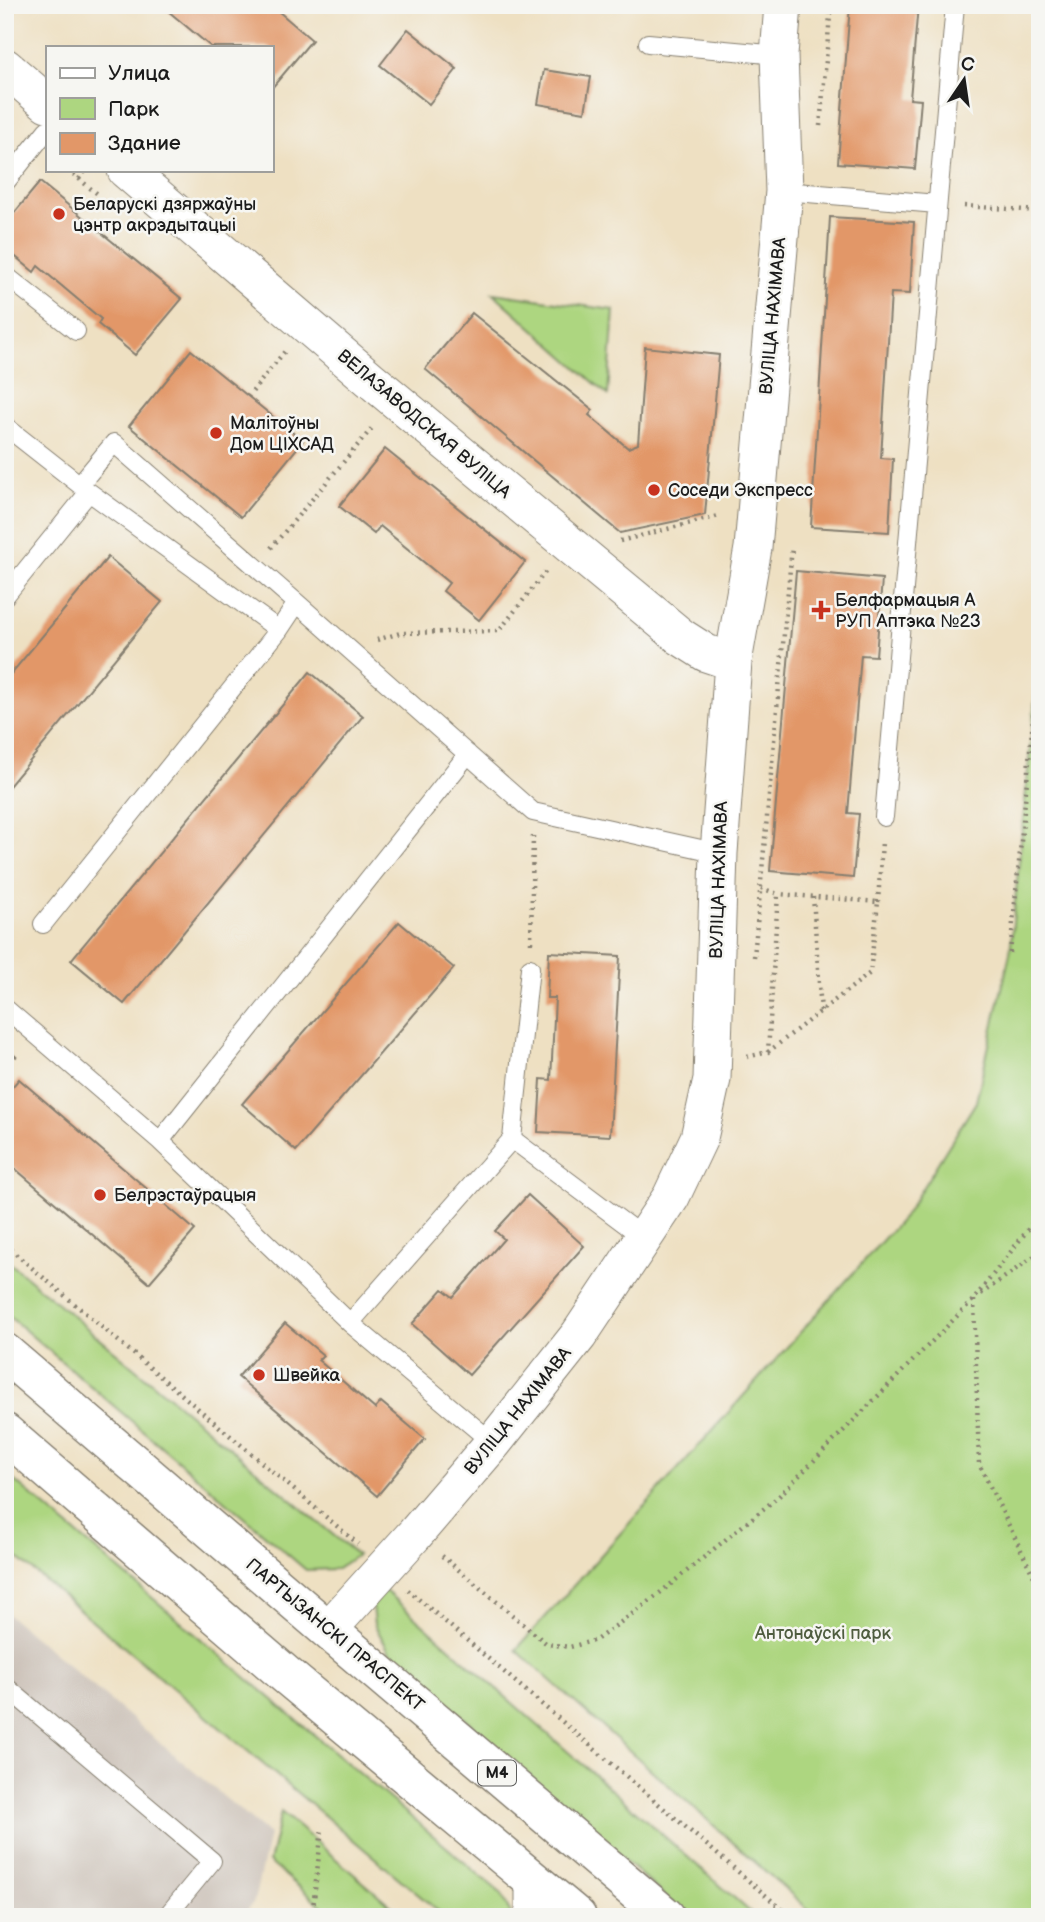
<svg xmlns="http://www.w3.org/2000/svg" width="1045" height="1922" viewBox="0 0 1045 1922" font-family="'Balsamiq Sans',sans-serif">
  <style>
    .industrial { fill: #ccc2b9 }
    .green { fill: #add680; stroke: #64794e; stroke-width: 2 }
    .building { fill: #e29768 }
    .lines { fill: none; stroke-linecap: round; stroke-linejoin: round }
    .lane-casing { stroke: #857e6f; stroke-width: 20 }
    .street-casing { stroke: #857e6f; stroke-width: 39 }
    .primary-casing { stroke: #857e6f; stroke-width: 41 }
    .path { stroke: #857e6f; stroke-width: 4.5; stroke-dasharray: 2 5; stroke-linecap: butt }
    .lane { stroke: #fff; stroke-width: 18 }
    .street { stroke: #fff; stroke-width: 37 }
    .primary { stroke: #fff; stroke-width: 38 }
    .poi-dot { fill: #c8321e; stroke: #f6f6f2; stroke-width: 2.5 }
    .labels { text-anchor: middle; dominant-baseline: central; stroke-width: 5; stroke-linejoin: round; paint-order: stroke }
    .shield { fill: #f6f6f2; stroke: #5d5d5c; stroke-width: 2 }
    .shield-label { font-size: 16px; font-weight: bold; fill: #1c1c1c }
    .poi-label { font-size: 18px; fill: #1c1c1c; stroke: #f6f6f2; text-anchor: start }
    .street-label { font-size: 18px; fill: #1c1c1c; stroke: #f6f6f2 }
    .park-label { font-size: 18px; fill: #4f5d3f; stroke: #f6f6f2 }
  </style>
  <rect width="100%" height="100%" fill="#f6f6f2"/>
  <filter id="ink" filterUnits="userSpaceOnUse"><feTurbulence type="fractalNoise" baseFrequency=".0143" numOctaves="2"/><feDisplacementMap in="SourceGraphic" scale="14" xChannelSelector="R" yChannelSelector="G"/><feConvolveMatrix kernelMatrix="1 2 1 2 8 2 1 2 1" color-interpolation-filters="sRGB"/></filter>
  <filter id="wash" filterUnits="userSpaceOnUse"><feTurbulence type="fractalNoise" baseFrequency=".00686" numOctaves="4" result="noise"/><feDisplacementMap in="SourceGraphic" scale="28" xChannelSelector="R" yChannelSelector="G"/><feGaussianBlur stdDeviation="1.57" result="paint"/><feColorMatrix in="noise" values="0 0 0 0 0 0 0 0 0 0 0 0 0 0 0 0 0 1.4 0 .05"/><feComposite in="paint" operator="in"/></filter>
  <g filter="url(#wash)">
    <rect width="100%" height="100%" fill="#eee0c2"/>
    <!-- industrial -->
    <path class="industrial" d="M 5,1612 L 269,1835 L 254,1901 L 242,1917 L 5,1917 Z"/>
    <!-- green -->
    <path class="green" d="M 493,293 L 614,310 L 608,395 Z
      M 1040,649 L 1040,1917 L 817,1917 L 516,1650 L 906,1214 L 976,1102 L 1010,953 Z
      M 5,1259 L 357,1555 L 337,1569 L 306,1570 L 5,1313 Z
      M 5,1473 L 502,1894 L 512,1917 L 445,1917 L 5,1547 Z
      M 383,1589 L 756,1917 L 688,1917 L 389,1651 L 374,1624 L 372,1606 Z
      M 281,1812 L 404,1917 L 335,1917 L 269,1862 Z"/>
    <g id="blocks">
      <!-- building -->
      <path class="building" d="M 161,5 L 271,5 L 312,40 L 271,89 L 271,47 L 211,47 Z
        M 850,5 L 918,5 L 910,99 L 921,100 L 915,169 L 838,163 Z
        M 408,29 L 457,69 L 429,104 L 380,65 Z
        M 544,70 L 591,77 L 585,112 L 538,104 Z
        M 40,182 L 182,299 L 135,355 L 98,324 L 101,319 L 38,266 L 34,272 L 5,248 L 5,224 Z
        M 830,217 L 914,222 L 910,294 L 891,293 L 881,458 L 893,459 L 889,532 L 811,527 Z
        M 472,313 L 593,410 L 589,415 L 628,448 L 638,444 L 645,347 L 719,355 L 705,515 L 620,533 L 425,369 Z
        M 191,350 L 303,441 L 241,517 L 129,426 Z
        M 385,449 L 525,562 L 479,620 L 443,591 L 449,583 L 380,526 L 374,534 L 339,506 Z
        M 108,557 L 162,602 L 5,791 L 5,681 Z
        M 796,571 L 882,579 L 876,656 L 861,655 L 848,813 L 859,814 L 853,878 L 770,871 Z
        M 310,672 L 363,716 L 124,1004 L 71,960 Z
        M 399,922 L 454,968 L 296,1151 L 242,1104 Z
        M 549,952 L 620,956 L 610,1136 L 538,1132 L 541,1079 L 551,1080 L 555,998 L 547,998 Z
        M 19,1079 L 195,1230 L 149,1283 L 5,1160 L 5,1095 Z
        M 528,1195 L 584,1246 L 469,1375 L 412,1324 L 443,1289 L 453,1297 L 504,1239 L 495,1231 Z
        M 285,1323 L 323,1355 L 318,1360 L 375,1409 L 381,1402 L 425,1439 L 377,1496 L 238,1377 Z"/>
    </g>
  </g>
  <g filter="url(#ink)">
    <use href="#blocks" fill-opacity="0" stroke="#857e6f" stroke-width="2"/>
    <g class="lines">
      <!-- lane casing -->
      <g class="lane-casing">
        <path id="lane" d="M 648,43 L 779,55
          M 5,183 L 47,130
          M 784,191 L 937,204
          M 5,275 L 76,331
          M 5,426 L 89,492 L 279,630
          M 80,484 L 114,443 L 297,603
          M 5,596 L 89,492
          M 884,817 L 955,5
          M 43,924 L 279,630 L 297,603 L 533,812 L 719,853
          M 5,1008 L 160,1141 L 468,754
          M 512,1139 L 644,1238
          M 160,1141 L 350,1323 L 493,1443
          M 350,1323 L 512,1139 L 530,968
          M 5,1686 L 212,1861 L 166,1917"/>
      </g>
      <!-- street casing -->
      <g class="street-casing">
        <path id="street" d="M 5,67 L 47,103
          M 126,170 L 370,379 L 681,637 L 706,653 L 733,662
          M 328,1630 L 415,1534 L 493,1443 L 579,1335 L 671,1197 L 699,1138 L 712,1079 L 719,853 L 733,662 L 753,548 L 784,191 L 779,55 L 783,5
          M 534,1917 L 534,1881"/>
      </g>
      <!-- primary casing -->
      <g class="primary-casing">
        <path id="primary" d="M 5,1353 L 328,1630 L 666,1917
          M 5,1433 L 286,1675 L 577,1917"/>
      </g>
      <!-- path -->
      <path class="path" d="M 820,126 L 831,5
        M 68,170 L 100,196
        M 79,179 L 86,170
        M 964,206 L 1040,211
        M 248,397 L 285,351
        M 620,541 L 719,516
        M 271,548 L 373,427
        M 377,640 L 400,633 L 499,631 L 547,570
        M 813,897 L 821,1012
        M 878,902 L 882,842
        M 531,943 L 533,836
        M 1010,953 L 1040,649
        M 754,957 L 792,547
        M 768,1052 L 870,973 L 878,902 L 778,894
        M 747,1057 L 768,1052 L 778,894 L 761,888
        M 5,1067 L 19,1052
        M 5,1245 L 358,1544
        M 981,1294 L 1040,1252
        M 974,1300 L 979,1464 L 1040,1589
        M 442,1556 L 547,1644 L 570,1647 L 596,1640 L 650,1601 L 778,1497 L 974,1299 L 1040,1214
        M 408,1590 L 791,1917
        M 312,1917 L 322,1828"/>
      <!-- lane -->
      <use href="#lane" class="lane"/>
      <!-- street -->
      <use href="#street" class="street"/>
      <!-- primary -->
      <use href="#primary" class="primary"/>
    </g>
  </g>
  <!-- markers -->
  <g class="poi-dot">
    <circle cx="59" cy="214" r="7"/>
    <circle cx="216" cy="433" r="7"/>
    <circle cx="654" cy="490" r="7"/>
    <path d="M817.5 599.5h7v7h7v7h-7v7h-7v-7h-7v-7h7z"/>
    <circle cx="100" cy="1195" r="7"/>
    <circle cx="259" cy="1375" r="7"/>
  </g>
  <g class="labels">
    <!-- shield labels -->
    <rect class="shield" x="478" y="1760.5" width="38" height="25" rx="5"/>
    <g class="shield-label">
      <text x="497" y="1773">М4</text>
    </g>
    <!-- poi labels -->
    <g class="poi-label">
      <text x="73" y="204">Беларускі дзяржаўны<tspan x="73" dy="21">цэнтр акрэдытацыі</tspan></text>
      <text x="230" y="423">Малітоўны<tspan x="230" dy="21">Дом ЦІХСАД</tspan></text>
      <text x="668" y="490">Соседи Экспресс</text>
      <text x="835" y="600">Белфармацыя А<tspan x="835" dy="21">РУП Аптэка №23</tspan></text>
      <text x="114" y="1195">Белрэстаўрацыя</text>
      <text x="273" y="1375">Швейка</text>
    </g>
    <!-- street labels -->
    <g class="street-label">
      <text transform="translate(773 316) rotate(-85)">ВУЛІЦА НАХІМАВА</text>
      <text transform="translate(424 424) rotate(40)">ВЕЛАЗАВОДСКАЯ ВУЛІЦА</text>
      <text transform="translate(719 880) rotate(-88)">ВУЛІЦА НАХІМАВА</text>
      <text transform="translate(518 1411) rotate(-51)">ВУЛІЦА НАХІМАВА</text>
      <text transform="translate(335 1635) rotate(40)">ПАРТЫЗАНСКІ ПРАСПЕКТ</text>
    </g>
    <!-- park labels -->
    <g class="park-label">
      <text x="823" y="1633">Антонаўскі парк</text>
    </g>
  </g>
  <!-- margin -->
  <rect width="1045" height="1922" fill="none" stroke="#f6f6f2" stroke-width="28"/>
  <!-- legend -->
  <rect x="46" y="46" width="228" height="126" fill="#f6f6f2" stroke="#9f9f9c" stroke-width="2"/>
  <rect x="60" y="68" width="35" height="10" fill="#ffffff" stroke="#9f9f9c" stroke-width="2"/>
  <text x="108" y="80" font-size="21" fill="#1c1c1c">Улица</text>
  <rect x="60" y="98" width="35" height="21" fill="#add680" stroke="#9f9f9c" stroke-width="2"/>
  <text x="108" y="116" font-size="21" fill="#1c1c1c">Парк</text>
  <rect x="60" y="133" width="35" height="21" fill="#e29768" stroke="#9f9f9c" stroke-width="2"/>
  <text x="108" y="150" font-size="21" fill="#1c1c1c">Здание</text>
  <!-- north arrow -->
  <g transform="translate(964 80) rotate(13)" stroke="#f6f6f2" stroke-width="5" paint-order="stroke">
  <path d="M0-5L12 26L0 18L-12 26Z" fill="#1c1c1c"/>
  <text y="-10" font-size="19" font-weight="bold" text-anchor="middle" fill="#1c1c1c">С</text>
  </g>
</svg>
